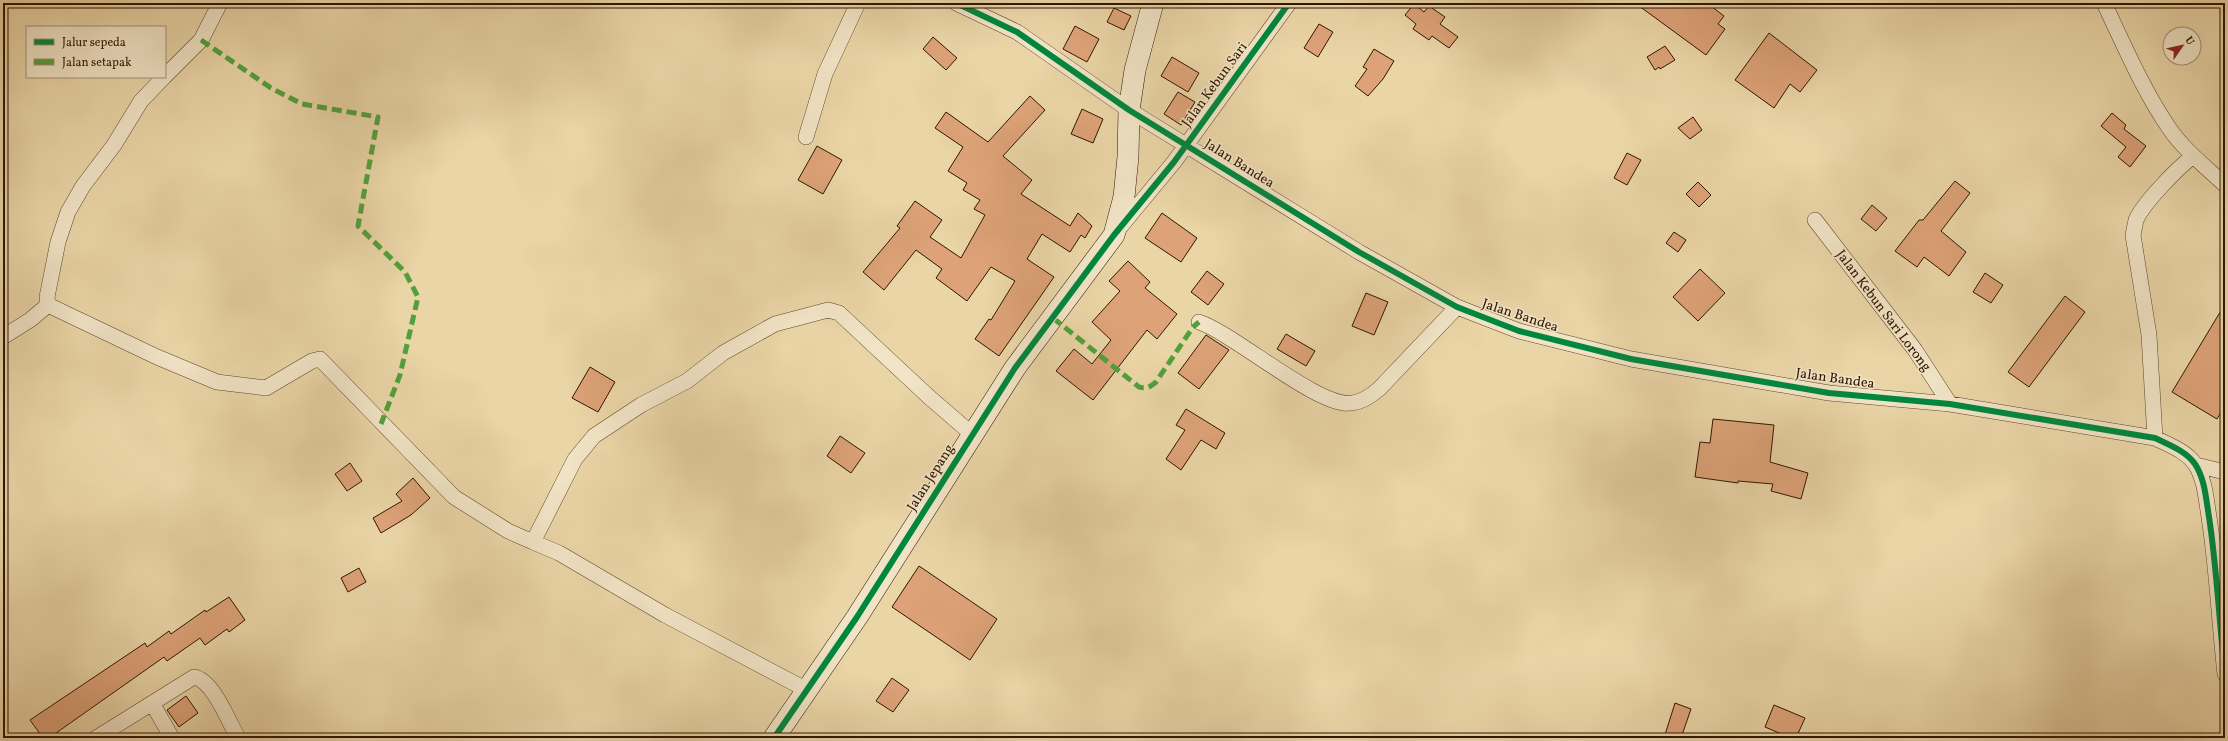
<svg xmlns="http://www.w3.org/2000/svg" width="2228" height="741" viewBox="0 0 2228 741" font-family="Vollkorn,serif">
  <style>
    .building { fill: #dda278; stroke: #301500 }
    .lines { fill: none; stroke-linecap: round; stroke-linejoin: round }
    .street-casing { stroke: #5e452a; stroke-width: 16 }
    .secondary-casing { stroke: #301500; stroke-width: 22 }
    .street { stroke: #f1e4c6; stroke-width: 15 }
    .secondary { stroke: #f1e4c6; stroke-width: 21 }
    .quiet { stroke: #52a03c; stroke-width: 5; stroke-dasharray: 10 5; stroke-linecap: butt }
    .cycleway-casing { stroke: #f1e4c6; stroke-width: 8 }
    .cycleway { stroke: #00873e; stroke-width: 6 }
    .labels { text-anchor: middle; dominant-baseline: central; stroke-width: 3; stroke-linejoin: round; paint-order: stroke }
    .street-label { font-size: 14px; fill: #301500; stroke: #f1e4c6 }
  </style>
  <rect width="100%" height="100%" fill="#ead5a7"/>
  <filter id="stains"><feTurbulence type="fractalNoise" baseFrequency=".005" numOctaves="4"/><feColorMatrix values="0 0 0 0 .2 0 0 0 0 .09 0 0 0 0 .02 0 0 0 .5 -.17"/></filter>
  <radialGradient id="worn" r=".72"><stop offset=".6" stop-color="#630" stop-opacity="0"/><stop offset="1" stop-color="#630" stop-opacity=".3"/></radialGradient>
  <!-- building -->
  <path class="building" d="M 1635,3 L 1707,3 L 1724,16 L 1718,24 L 1725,29 L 1706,55 Z
    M 1414,4 L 1424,12 L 1429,6 L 1445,17 L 1440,24 L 1458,37 L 1449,48 L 1432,36 L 1429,40 L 1413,29 L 1416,24 L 1405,15 Z
    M 1114,8 L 1131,16 L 1124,30 L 1107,22 Z
    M 1319,24 L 1333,32 L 1318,57 L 1304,48 Z
    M 1075,26 L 1099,39 L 1087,62 L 1063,49 Z
    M 1769,33 L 1817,70 L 1800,92 L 1790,84 L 1774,108 L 1735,80 Z
    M 933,37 L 957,58 L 946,70 L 923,49 Z
    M 1665,46 L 1675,60 L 1660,69 L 1659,67 L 1655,70 L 1647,57 Z
    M 1374,49 L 1394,61 L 1383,79 L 1368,96 L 1355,86 L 1367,69 L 1363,67 Z
    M 1172,57 L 1199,73 L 1188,92 L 1161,76 Z
    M 1178,92 L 1195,102 L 1181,125 L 1164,114 Z
    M 1030,96 L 1045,110 L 1003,156 L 1032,180 L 1021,194 L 1070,226 L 1078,213 L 1092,226 L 1085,238 L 1081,235 L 1070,252 L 1042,234 L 1027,259 L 1054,277 L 999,356 L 975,339 L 989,319 L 991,320 L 1015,281 L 991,267 L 967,301 L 936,278 L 942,269 L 916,250 L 884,290 L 863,272 L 900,228 L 897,226 L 915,201 L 942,220 L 930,237 L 961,258 L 985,215 L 974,209 L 980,200 L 963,190 L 967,183 L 948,171 L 963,147 L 935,128 L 946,112 L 988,142 Z
    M 1082,109 L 1103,119 L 1093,143 L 1071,134 Z
    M 2112,113 L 2126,125 L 2124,129 L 2146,146 L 2130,167 L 2118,157 L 2126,147 L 2101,126 Z
    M 1693,117 L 1702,130 L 1690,139 L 1678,128 Z
    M 817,146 L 842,160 L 823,194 L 798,180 Z
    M 1627,153 L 1641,160 L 1627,185 L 1614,178 Z
    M 1955,181 L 1970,193 L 1941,231 L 1966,252 L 1949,276 L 1924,257 L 1917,267 L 1895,251 L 1919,220 L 1923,220 Z
    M 1698,182 L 1711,195 L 1699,207 L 1686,194 Z
    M 1872,205 L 1887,218 L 1876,231 L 1861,219 Z
    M 1162,213 L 1197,238 L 1181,262 L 1145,238 Z
    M 1674,232 L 1686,240 L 1678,252 L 1666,243 Z
    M 1128,261 L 1150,282 L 1145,288 L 1177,314 L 1157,339 L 1147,330 L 1093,400 L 1056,371 L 1074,349 L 1092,364 L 1111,340 L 1092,322 L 1120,291 L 1109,281 Z
    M 1700,269 L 1725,293 L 1698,321 L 1673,297 Z
    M 1207,271 L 1224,284 L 1208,305 L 1191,292 Z
    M 1985,273 L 2003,285 L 1991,303 L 1973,292 Z
    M 1366,293 L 1388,302 L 1374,335 L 1352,326 Z
    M 2065,296 L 2085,312 L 2029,387 L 2008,372 Z
    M 2225,304 L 2225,406 L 2217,419 L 2172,392 Z
    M 1286,334 L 1315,351 L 1306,366 L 1277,349 Z
    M 1206,335 L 1229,350 L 1199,389 L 1178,373 Z
    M 590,367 L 615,382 L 598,412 L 572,398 Z
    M 1186,409 L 1225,433 L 1216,449 L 1201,440 L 1181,470 L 1166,459 L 1185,430 L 1176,425 Z
    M 1713,419 L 1774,425 L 1770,462 L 1808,473 L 1801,499 L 1771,491 L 1773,484 L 1738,481 L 1738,483 L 1695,477 L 1700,442 L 1710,443 Z
    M 840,436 L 865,453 L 851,473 L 827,456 Z
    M 350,463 L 362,481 L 347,491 L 335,474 Z
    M 413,478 L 430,498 L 411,515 L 381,533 L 373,518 L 402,501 L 396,494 Z
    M 919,566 L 997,619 L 970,660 L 892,607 Z
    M 359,568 L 366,582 L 348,592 L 341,578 Z
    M 229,597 L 245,620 L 229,632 L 227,629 L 205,645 L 200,638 L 167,661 L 164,657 L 49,738 L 43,738 L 30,720 L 145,643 L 147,647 L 169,631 L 171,634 L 205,610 L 206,612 Z
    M 892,678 L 909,690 L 893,712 L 876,701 Z
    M 186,696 L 198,713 L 179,727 L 167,710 Z
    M 1675,703 L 1691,709 L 1681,738 L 1664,738 Z
    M 1774,705 L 1805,718 L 1796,738 L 1791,738 L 1765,727 Z"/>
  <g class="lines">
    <!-- street casing -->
    <g class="street-casing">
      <path id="street" d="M 956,3 L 1017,32 L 1129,110 L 1359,252 L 1457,307 L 1519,331 L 1631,359 L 1829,393 L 1950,404 L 2155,438 C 2169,445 2186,451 2195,464 C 2205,479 2206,499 2209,517 C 2217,569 2219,621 2225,674
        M 2104,3 C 2124,45 2143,90 2169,128 C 2184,150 2206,167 2225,185
        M 165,76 L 201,40 L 220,3
        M 164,77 L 141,101 L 114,145 L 83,186 L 68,212 L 58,242 L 47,297 L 48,305 L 157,357 L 217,382 L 266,388 L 312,361 L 320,359 L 454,497 L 508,531 L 533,542
        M 806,137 L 825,74 L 858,3
        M 1815,220 L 1915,350 L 1950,404
        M 1117,231 L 1174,162 L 1289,3
        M 1199,322 C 1235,334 1320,409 1352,403 C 1362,402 1372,395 1379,389 L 1457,307
        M 3,337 L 30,320 L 48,305
        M 2155,438 L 2149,335 L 2133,235 C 2134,230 2135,225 2136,220 C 2144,202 2177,169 2193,156
        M 2196,465 L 2225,472
        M 807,690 L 665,615 L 559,553 L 533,542 L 575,459 L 594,436 L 641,405 L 687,381 L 723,353 L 775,324 L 828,310 L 839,313 L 929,397 L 973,435
        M 152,703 L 172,738
        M 96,738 L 194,677 C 213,680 229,722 238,738"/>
    </g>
    <!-- secondary casing -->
    <g class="secondary-casing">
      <path id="secondary" d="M 774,738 L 857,617 L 1015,368 L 1114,235 L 1124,197 L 1128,157 L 1129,110 L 1135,70 L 1153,3"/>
    </g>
    <!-- street -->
    <use href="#street" class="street"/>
    <!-- secondary -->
    <use href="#secondary" class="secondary"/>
    <!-- quiet -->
    <path class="quiet" d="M 201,40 L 271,88 L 302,104 L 378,117 L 358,226 L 405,272 L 418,297 L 400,375 L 381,424
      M 1053,318 L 1139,387 C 1147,389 1150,387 1156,382 L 1193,327 L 1199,322"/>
    <!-- cycleway casing -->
    <g class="cycleway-casing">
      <path id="cycleway" d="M 956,3 L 1017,32 L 1129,110 L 1359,252 L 1457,307 L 1519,331 L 1631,359 L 1829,393 L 1950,404 L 2155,438 C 2169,445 2186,451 2195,464 C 2205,479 2206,499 2209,517 C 2217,569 2219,621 2225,674
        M 774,738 L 857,617 L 1015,368 L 1114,235 L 1174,162 L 1289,3"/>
    </g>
    <!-- cycleway -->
    <use href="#cycleway" class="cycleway"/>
  </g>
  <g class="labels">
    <!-- street labels -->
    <g class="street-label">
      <text transform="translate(1215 85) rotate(-54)">Jalan Kebun Sari</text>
      <text transform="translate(1239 164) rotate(32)">Jalan Bandea</text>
      <text transform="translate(1883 311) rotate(53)">Jalan Kebun Sari Lorong</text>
      <text transform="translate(1520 316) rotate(18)">Jalan Bandea</text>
      <text transform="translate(1835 379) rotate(8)">Jalan Bandea</text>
      <text transform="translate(931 478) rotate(-58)">Jalan Jepang</text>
    </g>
  </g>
  <!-- margin -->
  <rect width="2228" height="741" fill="none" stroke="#ead5a7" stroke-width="16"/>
  <rect x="4" y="4" width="2220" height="733" fill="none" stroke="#301500" stroke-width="2"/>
  <rect x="8" y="8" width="2212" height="725" fill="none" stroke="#301500"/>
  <!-- legend -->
  <rect x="26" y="26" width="140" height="52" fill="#f1e4c6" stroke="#a49177"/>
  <rect x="34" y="39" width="20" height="6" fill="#00873e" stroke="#a49177"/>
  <text x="62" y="46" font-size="12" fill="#301500">Jalur sepeda</text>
  <rect x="34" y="59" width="20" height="6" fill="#52a03c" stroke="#a49177"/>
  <text x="62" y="66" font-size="12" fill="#301500">Jalan setapak</text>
  <!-- north arrow -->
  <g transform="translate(2182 46) rotate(56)"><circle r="19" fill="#f1e4c6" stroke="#a49177"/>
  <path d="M0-3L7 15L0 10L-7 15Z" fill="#8f2418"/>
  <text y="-6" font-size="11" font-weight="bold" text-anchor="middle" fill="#301500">U</text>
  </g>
  <rect width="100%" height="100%" filter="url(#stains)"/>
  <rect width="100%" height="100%" fill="url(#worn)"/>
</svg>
